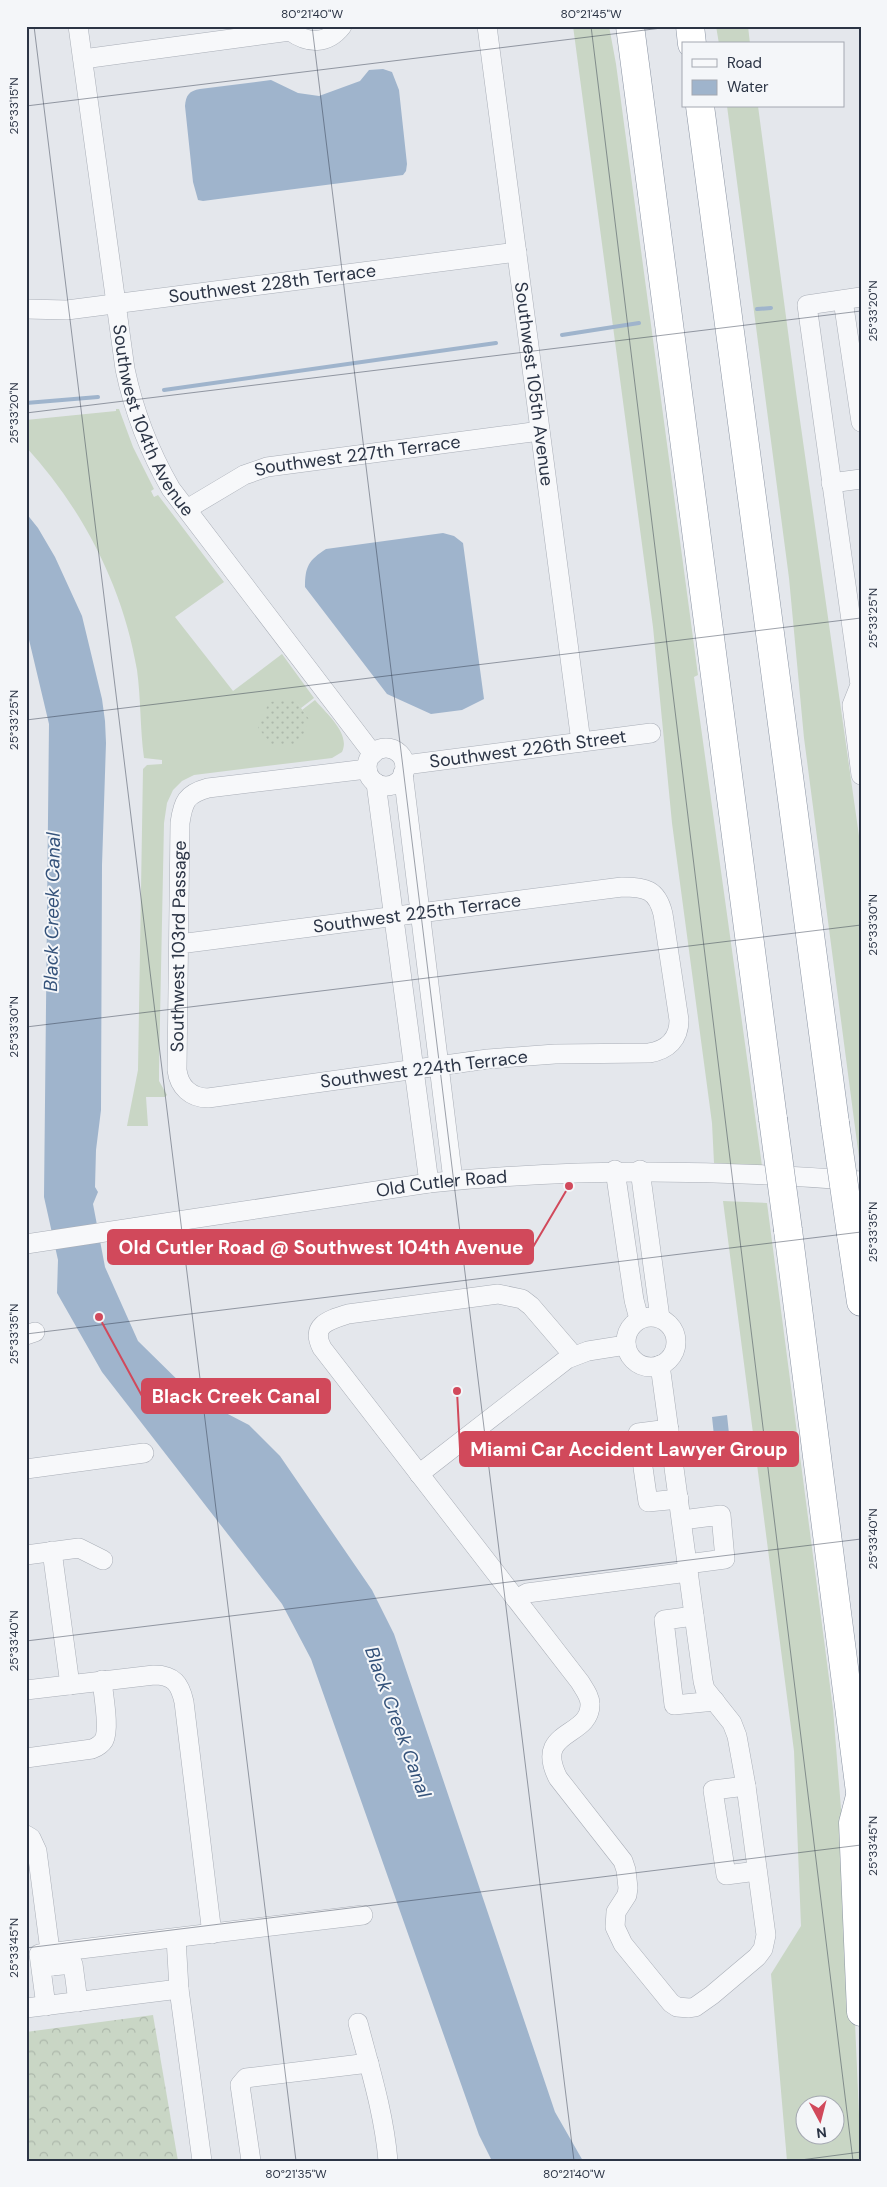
<svg xmlns="http://www.w3.org/2000/svg" width="887" height="2187" viewBox="0 0 887 2187" font-family="'DM Sans',sans-serif">
  <style>
    .grass { fill: #c9d6c5; fill-rule: evenodd }
    .forest { fill: url(#forest-crowns) }
    .park { fill: url(#park-dots) }
    .water { fill: #9fb4cc }
    .lines { fill: none; stroke-linecap: round; stroke-linejoin: round }
    .stream { stroke: #9fb4cc; stroke-width: 4 }
    .minor-casing { stroke: #a9aeb7; stroke-width: 20 }
    .highway-casing { stroke: #8b94a3; stroke-width: 29 }
    .minor { stroke: #f7f8fa; stroke-width: 19 }
    .highway { stroke: #fff; stroke-width: 28 }
    .highway-bridge-casing { stroke: #8b94a3; stroke-width: 29; stroke-linecap: butt }
    .highway-bridge { stroke: #fff; stroke-width: 28 }
    .ticks { fill: none; stroke: #2b3445; stroke-width: 1; stroke-opacity: 0.45 }
    .labels { text-anchor: middle; dominant-baseline: central; stroke-width: 4; stroke-linejoin: round; paint-order: stroke }
    .street-label { font-size: 18px; fill: #2b3445; stroke: #f4f6f9 }
    .water-label { font-size: 19px; font-style: italic; fill: #34527a; stroke: #f4f6f9 }
    .leader { fill: none; stroke: #d1495b; stroke-width: 2 }
    .callout-dot { fill: #d1495b; stroke: #f4f6f9; stroke-width: 2 }
    .callout { fill: #d1495b; stroke: #d1495b; stroke-width: 2 }
    .callout-label { font-size: 19px; text-anchor: middle; font-weight: bold; fill: #fff }
    .neatline { fill: none; stroke: #2b3445; stroke-width: 2 }
    .ticks-label { font-size: 12px; text-anchor: middle; fill: #2b3445 }
  </style>
  <defs>
    <pattern id="forest-crowns" width="20" height="18" patternUnits="userSpaceOnUse" patternTransform="scale(1.25)"><rect width="20" height="18" fill="#c9d6c5"/><path d="M2 6a3 3 0 1 1 6 0M12 15a3 3 0 1 1 6 0" fill="none" stroke="#adb8ab"/></pattern>
    <pattern id="park-dots" width="8" height="8" patternUnits="userSpaceOnUse" patternTransform="scale(1.25)"><rect width="8" height="8" fill="#c9d6c5"/><path d="M2 2h.1M6 6h.1" fill="none" stroke="#adb8ab" stroke-width="1.8" stroke-linecap="round"/></pattern>
  </defs>
  <rect width="100%" height="100%" fill="#e4e7ec"/>
  <!-- grass -->
  <path class="grass" d="M 573,26 L 609,26 L 616,64 L 698,675 L 694,677 L 762,1166 L 714,1163 L 712,1123 L 672,823 L 653,627 Z
    M 716,26 L 748,26 L 750,44 L 719,44 Z
    M 727,106 L 758,106 L 796,392 L 861,850 L 861,1173 L 804,738 L 789,578 Z
    M 116,409 L 119,409 L 133,447 L 154,489 L 151,491 L 154,497 L 158,495 L 224,582 L 175,617 L 233,691 L 282,654 L 314,698 L 301,708 L 294,699 L 309,719 L 302,710 L 315,700 C 326,713 351,734 342,752 L 332,758 L 194,775 L 182,781 L 173,790 L 167,803 L 164,823 L 159,1069 L 159,1081 L 167,1095 L 165,1097 L 146,1097 L 148,1126 L 127,1126 L 138,1070 L 143,769 L 147,765 L 162,764 L 162,760 L 144,758 C 140,729 141,699 137,670 C 123,587 83,509 26,447 L 26,420 L 116,411 Z
    M 723,1201 L 767,1203 L 833,1709 L 843,1834 L 850,2006 L 852,2022 L 855,2022 L 861,2161 L 787,2161 L 771,1974 L 801,1926 L 794,1751 ZM 804,2104 L 834,2104 L 834,2134 L 804,2134 Z"/>
  <!-- forest -->
  <path class="forest" d="M 153,2015 L 178,2161 L 26,2161 L 26,2032 Z"/>
  <!-- park -->
  <path class="park" d="M 294,699 L 309,719 L 300,744 L 273,746 L 258,728 L 269,702 Z"/>
  <!-- water -->
  <path class="water" d="M 383,69 L 392,72 L 399,90 L 407,164 L 406,171 L 403,175 L 203,201 L 198,200 L 193,182 L 185,106 C 186,95 189,91 200,89 L 271,80 L 298,93 L 319,96 L 360,81 L 369,70 Z
    M 26,513 L 38,528 L 55,557 L 82,616 L 102,699 L 105,721 L 106,743 L 102,865 L 101,1110 L 96,1150 L 95,1187 L 98,1192 L 93,1204 L 105,1267 L 138,1341 L 195,1397 L 249,1425 L 280,1456 L 372,1590 L 394,1634 L 555,2112 L 583,2161 L 492,2161 L 479,2135 L 311,1659 L 282,1604 L 102,1372 L 57,1293 L 58,1260 L 44,1197 L 49,724 L 26,627 Z
    M 443,533 L 454,536 L 463,543 L 484,699 L 462,710 L 431,714 L 387,694 L 305,587 C 305,566 309,560 326,549 Z
    M 727,1415 L 730,1443 L 715,1445 L 712,1417 Z"/>
  <g class="lines">
    <!-- stream -->
    <path class="stream" d="M 757,309 L 771,308
      M 562,335 L 639,323
      M 164,390 L 496,343
      M 26,403 L 98,397"/>
    <!-- minor casing -->
    <g class="minor-casing">
      <g id="minor">
        <path id="s1" d="M 78,26 L 125,369 C 134,412 149,451 171,489 L 373,754"/>
        <path id="s2" d="M 487,26 L 581,742"/>
        <path d="M 83,59 L 290,31 C 308,44 327,45 342,26"/>
        <path d="M 861,297 L 807,305 L 860,685 L 852,705 L 861,775"/>
        <path d="M 843,300 L 861,422"/>
        <path id="s3" d="M 26,309 L 67,310 L 517,252"/>
        <path d="M 831,483 L 861,479"/>
        <path id="s4" d="M 187,509 L 244,475 L 267,467 L 540,431"/>
        <circle cx="386" cy="767" r="19"/>
        <path id="s5" d="M 405,765 L 651,733"/>
        <path d="M 403,773 L 453,1180"/>
        <path d="M 376,783 L 429,1183"/>
        <path id="s6" d="M 179,944 L 622,887 C 645,887 657,889 663,914 L 679,1020 C 679,1039 668,1050 649,1053 L 555,1054 L 488,1059 L 208,1098 C 191,1098 179,1087 177,1070 L 180,823 C 183,802 186,794 208,788 L 367,769"/>
        <path d="M 615,1170 L 634,1300 L 639,1319"/>
        <path d="M 640,1170 L 660,1318"/>
        <path id="s7" d="M 26,1244 L 429,1183 C 575,1168 715,1169 861,1181"/>
        <circle cx="651" cy="1342" r="25"/>
        <path d="M 26,1335 L 35,1332"/>
        <path d="M 573,1355 L 531,1306 L 522,1299 L 498,1294 L 348,1314 C 329,1320 310,1325 322,1348 L 580,1682 C 584,1689 590,1696 590,1704 C 591,1738 533,1729 558,1778 L 623,1861 L 626,1870 L 628,1888 L 627,1895 L 616,1912 L 615,1927 L 623,1944 L 671,2003 L 677,2007 L 689,2008 L 695,2007 L 712,1995 L 757,1957 L 763,1949 L 766,1935 L 746,1786 L 737,1736 L 732,1723 L 705,1689 L 703,1681 L 660,1365"/>
        <path d="M 669,1429 L 638,1433 L 648,1502 L 679,1499"/>
        <path d="M 26,1469 L 144,1453"/>
        <path d="M 419,1474 L 567,1359 L 588,1351 L 626,1345"/>
        <path d="M 682,1520 L 721,1515 L 725,1559 L 687,1564"/>
        <path d="M 52,1551 L 70,1685"/>
        <path d="M 26,1555 L 79,1548 L 103,1560"/>
        <path d="M 516,1599 L 527,1593 L 688,1572"/>
        <path d="M 694,1616 L 664,1620 L 674,1705 L 715,1701"/>
        <path d="M 26,1690 L 154,1675 C 174,1675 180,1684 184,1702 L 212,1934"/>
        <path d="M 26,1758 L 92,1749 C 97,1747 101,1745 104,1740 C 110,1728 103,1694 102,1680"/>
        <path d="M 746,1786 L 713,1790 L 726,1875 L 757,1871"/>
        <path d="M 26,1835 L 31,1838 L 37,1851 L 52,1966"/>
        <path d="M 176,1938 L 179,1989 L 202,2161"/>
        <path d="M 52,1966 L 73,1964 L 78,2002"/>
        <path d="M 46,2006 L 39,1954 L 363,1915"/>
        <path d="M 26,2008 L 179,1989"/>
        <path d="M 358,2023 C 370,2069 384,2113 388,2161"/>
        <path d="M 251,2161 L 240,2085 L 246,2078 L 369,2063"/>
      </g>
    </g>
    <!-- highway casing -->
    <g class="highway-casing">
      <path id="highway" d="M 630,26 L 773,1119
        M 690,26 L 692,44
        M 700,106 L 835,1123
        M 788,1230 L 861,1800
        M 851,1234 L 861,1302
        M 860,1796 L 853,1823 L 861,2012"/>
    </g>
    <!-- minor -->
    <use href="#minor" class="minor"/>
    <!-- highway -->
    <use href="#highway" class="highway"/>
    <!-- highway-bridge casing -->
    <g class="highway-bridge-casing">
      <path id="highway-bridge" d="M 773,1119 L 788,1230
        M 835,1123 L 851,1234"/>
    </g>
    <!-- highway-bridge -->
    <use href="#highway-bridge" class="highway-bridge"/>
  </g>
  <!-- ticks -->
  <path class="ticks" d="M 34,26 L 296,2161M 312,26 L 574,2161M 591,26 L 853,2161M 26,106 L 678,26M 26,413 L 861,311M 26,720 L 861,618M 26,1027 L 861,925M 26,1334 L 861,1232M 26,1641 L 861,1539M 26,1948 L 861,1845M 793,2161 L 861,2152"/>
  <g class="labels">
    <!-- street labels -->
    <g class="street-label">
      <text stroke="none"><textPath href="#s3" startOffset="248">Southwest 228th Terrace</textPath></text>
      <text stroke="none"><textPath href="#s2" startOffset="361">Southwest 105th Avenue</textPath></text>
      <text stroke="none"><textPath href="#s1" startOffset="404">Southwest 104th Avenue</textPath></text>
      <text stroke="none"><textPath href="#s4" startOffset="182">Southwest 227th Terrace</textPath></text>
      <text stroke="none"><textPath href="#s5" startOffset="124">Southwest 226th Street</textPath></text>
      <text stroke="none"><textPath href="#s6" startOffset="240">Southwest 225th Terrace</textPath></text>
      <text stroke="none"><textPath href="#s6" startOffset="1272">Southwest 103rd Passage</textPath></text>
      <text transform="translate(424 1069) rotate(-7)">Southwest 224th Terrace</text>
      <text stroke="none"><textPath href="#s7" startOffset="420">Old Cutler Road</textPath></text>
    </g>
    <!-- water labels -->
    <g class="water-label">
      <text transform="translate(52 912) rotate(-89)">Black Creek Canal</text>
      <text transform="translate(398 1722) rotate(70)">Black Creek Canal</text>
    </g>
  </g>
  <!-- callouts -->
  <path class="leader" d="M569 1186L533 1247M99 1317L142 1396M457 1391L460 1449"/>
  <g class="callout-dot">
    <circle cx="569" cy="1186" r="5"/>
    <circle cx="99" cy="1317" r="5"/>
    <circle cx="457" cy="1391" r="5"/>
  </g>
  <g class="callout">
    <rect x="108" y="1230" width="425" height="34" rx="5"/>
    <rect x="142" y="1379" width="188" height="34" rx="5"/>
    <rect x="460" y="1432" width="338" height="34" rx="5"/>
  </g>
  <g class="callout-label">
    <text x="321" y="1254">Old Cutler Road @ Southwest 104th Avenue</text>
    <text x="236" y="1403">Black Creek Canal</text>
    <text x="629" y="1456">Miami Car Accident Lawyer Group</text>
  </g>
  <!-- border -->
  <rect width="887" height="2187" fill="none" stroke="#f4f6f9" stroke-width="55"/>
  <!-- legend -->
  <rect x="682" y="42" width="162" height="65" fill="#f4f6f9" stroke="#a4a8b1"/>
  <rect x="692" y="59" width="25" height="8" fill="#f7f8fa" stroke="#a4a8b1"/>
  <text x="727" y="68" font-size="15" fill="#2b3445">Road</text>
  <rect x="692" y="80" width="25" height="15" fill="#9fb4cc" stroke="#a4a8b1"/>
  <text x="727" y="92" font-size="15" fill="#2b3445">Water</text>
  <!-- north arrow -->
  <g transform="translate(820 2120) rotate(173)"><circle r="24" fill="#f4f6f9" stroke="#a4a8b1"/>
  <path d="M0-4L9 19L0 12L-9 19Z" fill="#d1495b"/>
  <text y="-8" font-size="14" font-weight="bold" text-anchor="middle" fill="#2b3445">N</text>
  </g>
  <rect x="28" y="28" width="832" height="2132" class="neatline"/>
  <g class="ticks-label">
    <text x="312" y="18">80°21'40"W</text>
    <text x="591" y="18">80°21'45"W</text>
    <text transform="translate(14 106) rotate(-90)" y="4">25°33'15"N</text>
    <text transform="translate(873 311) rotate(-90)" y="4">25°33'20"N</text>
    <text transform="translate(14 413) rotate(-90)" y="4">25°33'20"N</text>
    <text transform="translate(873 618) rotate(-90)" y="4">25°33'25"N</text>
    <text transform="translate(14 720) rotate(-90)" y="4">25°33'25"N</text>
    <text transform="translate(873 925) rotate(-90)" y="4">25°33'30"N</text>
    <text transform="translate(14 1027) rotate(-90)" y="4">25°33'30"N</text>
    <text transform="translate(873 1232) rotate(-90)" y="4">25°33'35"N</text>
    <text transform="translate(14 1334) rotate(-90)" y="4">25°33'35"N</text>
    <text transform="translate(873 1539) rotate(-90)" y="4">25°33'40"N</text>
    <text transform="translate(14 1641) rotate(-90)" y="4">25°33'40"N</text>
    <text transform="translate(873 1846) rotate(-90)" y="4">25°33'45"N</text>
    <text transform="translate(14 1948) rotate(-90)" y="4">25°33'45"N</text>
    <text x="296" y="2178">80°21'35"W</text>
    <text x="574" y="2178">80°21'40"W</text>
  </g>
</svg>
